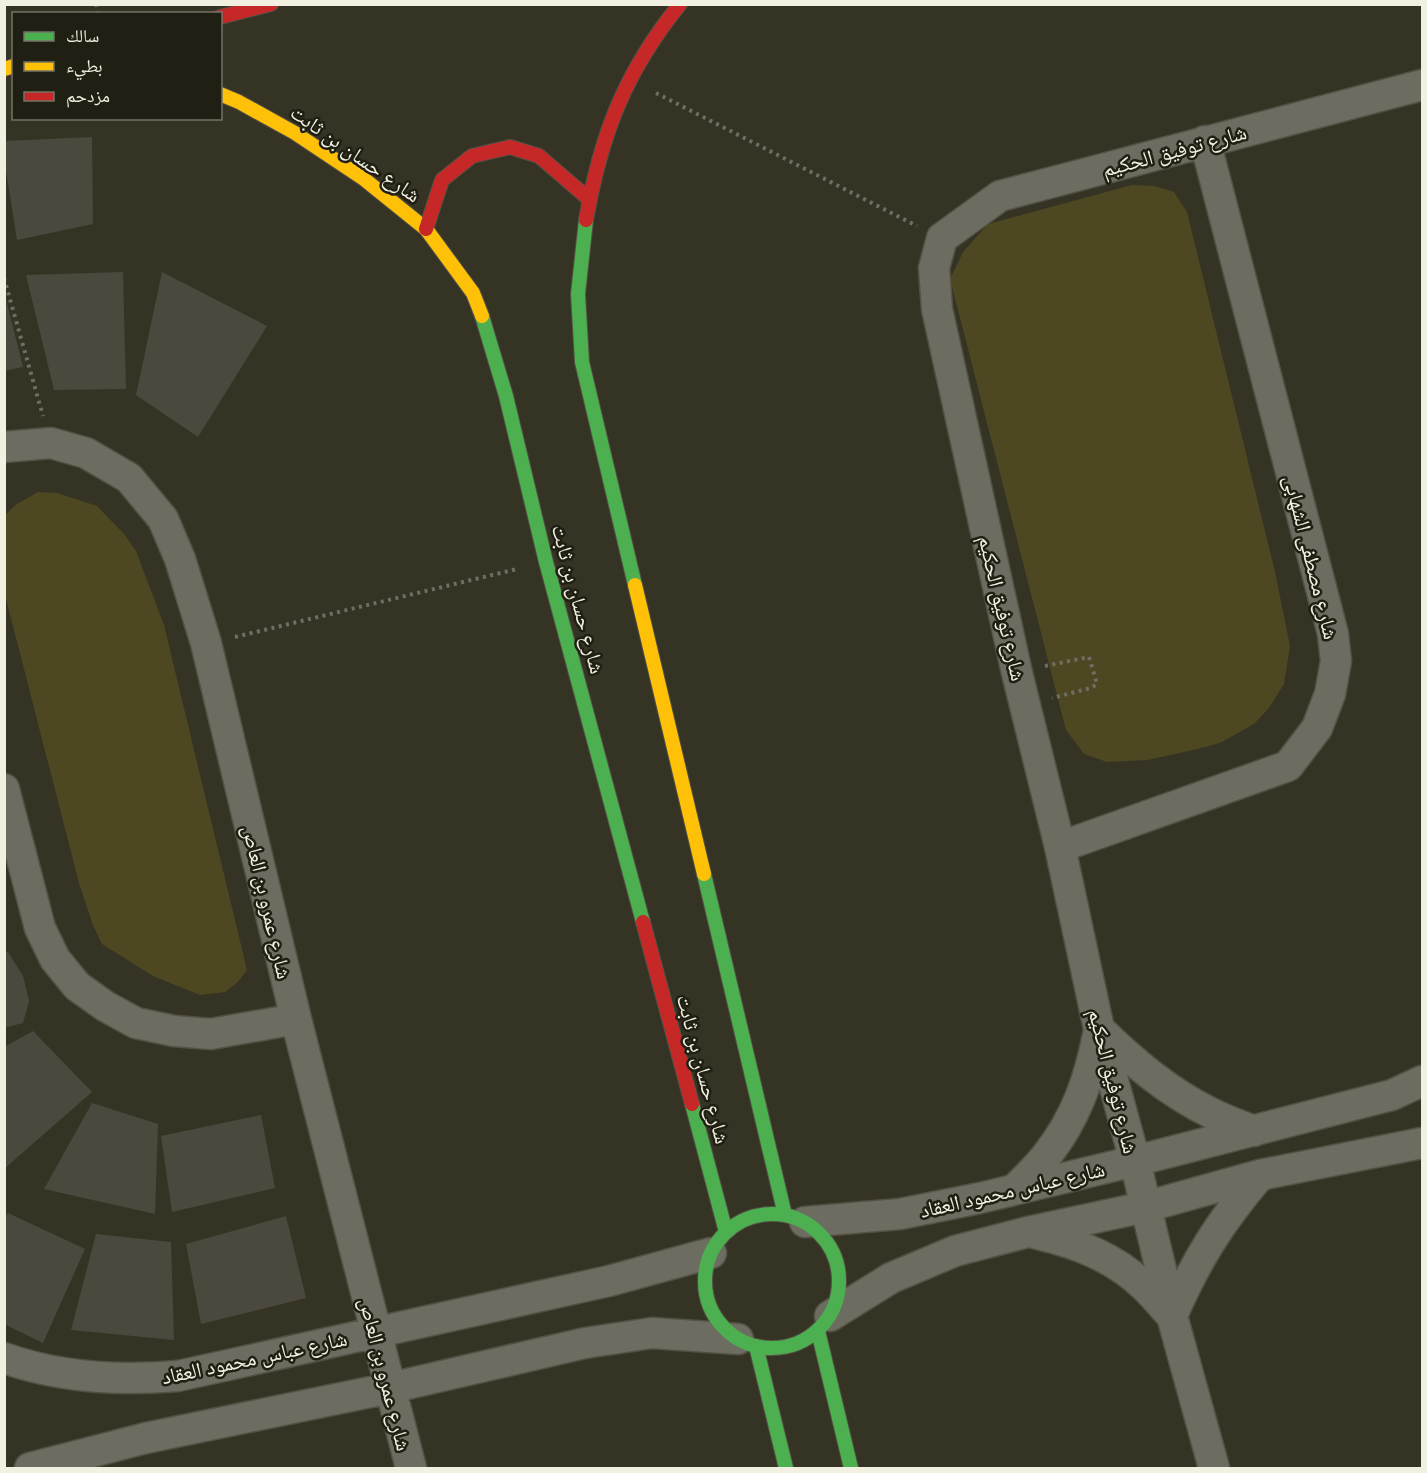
<svg xmlns="http://www.w3.org/2000/svg" width="1427" height="1473" viewBox="0 0 1427 1473" font-family="'IBM Plex Sans','Noto Naskh Arabic',sans-serif">
  <style>
    .green { fill: #4d4822 }
    .building { fill: #4b493d }
    .lines { fill: none; stroke-linecap: round; stroke-linejoin: round }
    .street-casing { stroke: #535144; stroke-width: 33 }
    .fast-casing { stroke: #535144; stroke-width: 16 }
    .slow-casing { stroke: #535144; stroke-width: 16 }
    .jam-casing { stroke: #535144; stroke-width: 16 }
    .path { stroke: #706e64; stroke-width: 4; stroke-dasharray: 3 4.5; stroke-linecap: butt }
    .street { stroke: #6d6c60; stroke-width: 30 }
    .fast { stroke: #4caf50; stroke-width: 14 }
    .slow { stroke: #ffc107; stroke-width: 14 }
    .jam { stroke: #c62828; stroke-width: 14 }
    .labels { text-anchor: middle; dominant-baseline: central; stroke-width: 5; stroke-linejoin: round; paint-order: stroke }
    .street-label { font-size: 21px; fill: #f2f0e0; stroke: #201f13 }
  </style>
  <rect width="100%" height="100%" fill="#353324"/>
  <!-- green -->
  <path class="green" d="M 1132,185 L 1154,186 L 1174,192 L 1187,212 L 1275,572 L 1290,646 L 1284,684 L 1269,708 L 1254,724 L 1222,742 L 1206,747 L 1148,760 L 1107,762 L 1084,754 L 1066,730 L 950,279 L 963,252 L 988,224 Z
    M 38,492 L 57,493 L 97,506 L 124,534 L 136,551 L 164,625 L 247,970 L 238,982 L 225,992 L 200,995 L 153,976 L 102,944 L 93,925 L 79,883 L 5,595 L 5,515 L 17,504 Z"/>
  <!-- building -->
  <path class="building" d="M 92,137 L 93,224 L 17,240 L 4,158 L 4,141 Z
    M 123,272 L 126,389 L 54,390 L 26,275 Z
    M 162,272 L 267,326 L 198,437 L 136,395 Z
    M 4,291 L 23,367 L 4,371 Z
    M 8,952 L 23,976 L 29,1001 L 23,1023 L 4,1028 L 4,953 Z
    M 33,1031 L 92,1092 L 4,1169 L 4,1047 Z
    M 92,1103 L 158,1124 L 155,1214 L 44,1189 Z
    M 261,1115 L 275,1188 L 172,1212 L 161,1136 Z
    M 8,1213 L 85,1249 L 43,1343 L 4,1324 L 4,1218 Z
    M 286,1216 L 306,1298 L 201,1324 L 186,1244 Z
    M 96,1234 L 171,1242 L 174,1340 L 71,1330 Z"/>
  <g class="lines">
    <!-- street casing -->
    <g class="street-casing">
      <path id="street" d="M 4,447 L 51,443 L 86,453 L 129,478 L 163,519 L 180,559 L 206,643 L 296,1019 L 411,1468
        M 4,789 L 40,928 L 55,959 L 77,986 L 105,1006 L 136,1023 L 174,1031 L 211,1034 L 296,1019
        M 1060,847 L 1288,766 L 1317,728 L 1330,694 L 1336,661 L 1333,634 L 1205,141
        M 1099,1029 C 1133,1062 1168,1092 1211,1113 C 1224,1120 1239,1125 1254,1131
        M 1015,1189 C 1026,1178 1038,1167 1047,1155 C 1076,1118 1089,1080 1098,1035
        M 805,1222 L 900,1214 L 980,1198 L 1135,1161 L 1392,1095 L 1422,1081
        M 1037,1234 C 1076,1243 1114,1257 1144,1286 C 1154,1295 1162,1306 1172,1316 C 1196,1260 1220,1222 1260,1175
        M 830,1316 L 891,1278 L 955,1251 L 1028,1232 L 1145,1207 L 1260,1175 L 1422,1143
        M 4,1358 C 60,1378 119,1381 178,1376 L 609,1281 L 711,1253
        M 30,1468 L 146,1438 L 390,1388 L 585,1343 L 652,1333 L 738,1339
        M 1214,1468 L 1172,1316 L 1135,1161 L 1099,1029 L 1060,847 L 1017,673 L 937,309 L 934,268 L 942,238 L 1000,196 L 1422,85"/>
    </g>
    <!-- fast casing -->
    <g class="fast-casing">
      <path id="fast" d="M 586,220 L 578,294 L 582,362 L 635,585
        M 482,316 L 506,396 L 546,562 L 643,922
        M 704,874 L 785,1215
        M 692,1104 L 726,1232
        M705 1281a67 67 0 1 1 134 0a67 67 0 1 1-134 0Z
        M 818,1331 L 851,1468
        M 756,1346 L 786,1468"/>
    </g>
    <!-- slow casing -->
    <g class="slow-casing">
      <path id="slow" d="M 4,69 L 14,66
        M 220,94 L 239,102 L 295,133 L 364,179 L 426,229 L 473,293 L 482,316
        M 635,585 L 704,874"/>
    </g>
    <!-- jam casing -->
    <g class="jam-casing">
      <path id="jam" d="M 220,17 L 271,4
        M 586,220 C 601,134 625,72 680,4
        M 426,229 L 442,180 L 472,156 L 510,147 L 539,156 L 590,200
        M 643,922 L 692,1104"/>
    </g>
    <!-- path -->
    <path class="path" d="M 96,4 L 98,14
      M 656,93 L 917,226
      M 4,278 L 43,416
      M 235,637 L 517,569
      M 1045,666 L 1089,657 L 1097,684 L 1091,688 L 1052,698"/>
    <!-- street -->
    <use href="#street" class="street"/>
    <!-- fast -->
    <use href="#fast" class="fast"/>
    <!-- slow -->
    <use href="#slow" class="slow"/>
    <!-- jam -->
    <use href="#jam" class="jam"/>
  </g>
  <g class="labels">
    <!-- street labels -->
    <g class="street-label">
      <text transform="translate(1174 150) rotate(-15)">شارع توفيق الحكيم</text>
      <text transform="translate(356 153) rotate(35)">شارع حسان بن ثابت</text>
      <text transform="translate(1312 557) rotate(76)">شارع مصطفى الشهابى</text>
      <text transform="translate(579 599) rotate(75)">شارع حسان بن ثابت</text>
      <text transform="translate(1003 608) rotate(77)">شارع توفيق الحكيم</text>
      <text transform="translate(268 902) rotate(77)">شارع عمرو بن العاص</text>
      <text transform="translate(704 1069) rotate(75)">شارع حسان بن ثابت</text>
      <text transform="translate(1114 1081) rotate(76)">شارع توفيق الحكيم</text>
      <text transform="translate(1012 1189) rotate(-13)">شارع عباس محمود العقاد</text>
      <text transform="translate(254 1357) rotate(-12)">شارع عباس محمود العقاد</text>
      <text transform="translate(386 1374) rotate(76)">شارع عمرو بن العاص</text>
    </g>
  </g>
  <!-- border -->
  <rect width="1427" height="1473" fill="none" stroke="#f2f0e0" stroke-width="12"/>
  <!-- legend -->
  <rect x="12" y="12" width="210" height="108" fill="#201f13" stroke="#747365" stroke-width="1.5"/>
  <rect x="24" y="32" width="30" height="9" fill="#4caf50" stroke="#747365" stroke-width="1.5"/>
  <text x="66" y="42" font-size="18" fill="#f2f0e0">سالك</text>
  <rect x="24" y="62" width="30" height="9" fill="#ffc107" stroke="#747365" stroke-width="1.5"/>
  <text x="66" y="72" font-size="18" fill="#f2f0e0">بطيء</text>
  <rect x="24" y="92" width="30" height="9" fill="#c62828" stroke="#747365" stroke-width="1.5"/>
  <text x="66" y="102" font-size="18" fill="#f2f0e0">مزدحم</text>
</svg>
